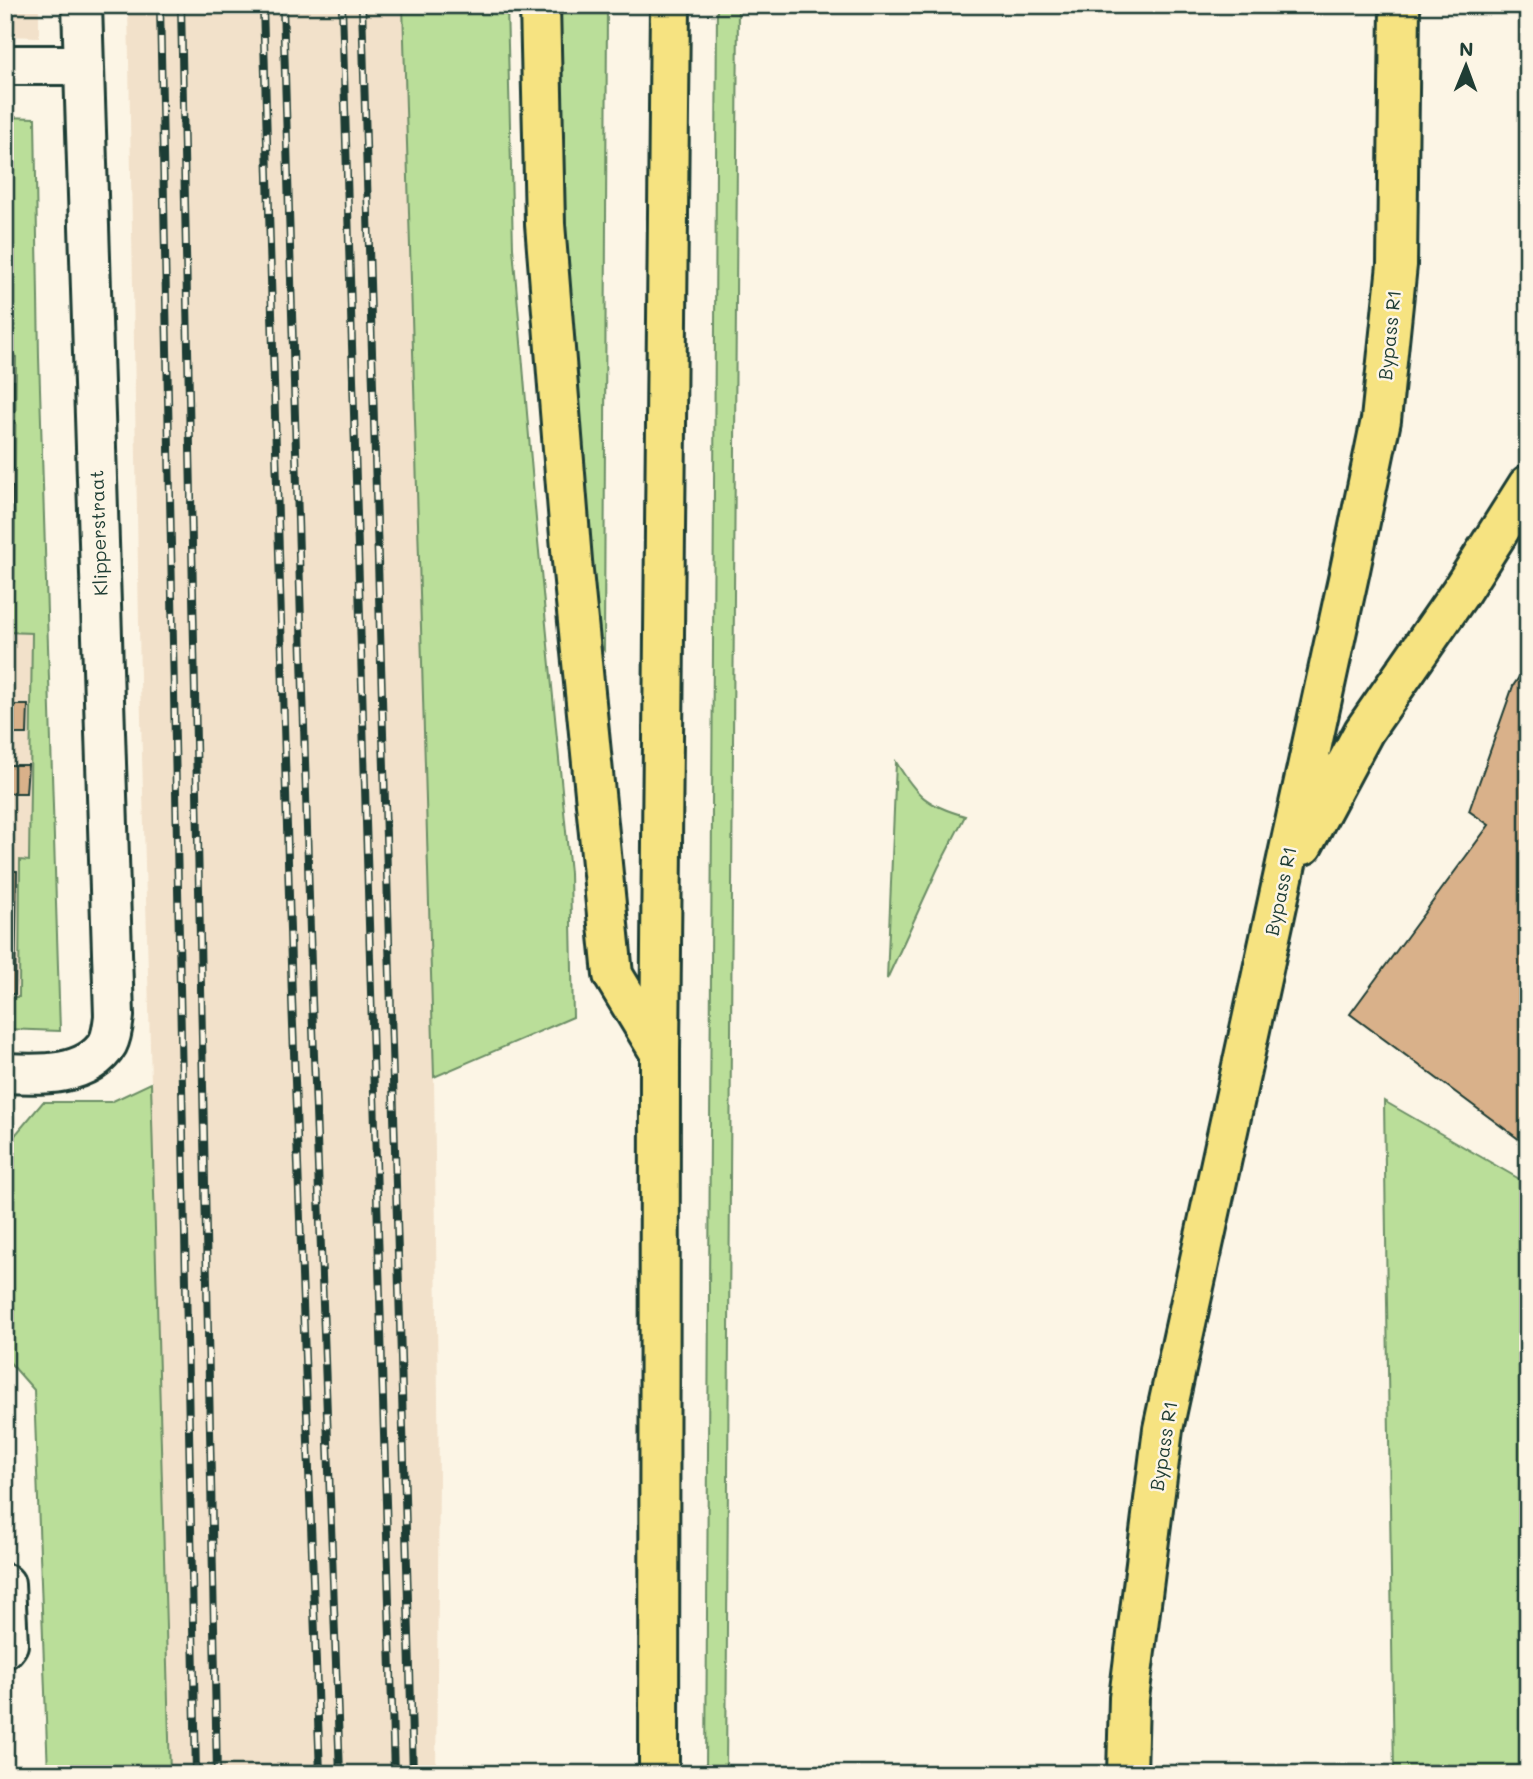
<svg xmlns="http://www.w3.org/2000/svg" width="1533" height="1779" viewBox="0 0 1533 1779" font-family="Mali,sans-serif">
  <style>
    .built { fill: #f2e1ca }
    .green { fill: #bade99; stroke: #6c8e66; stroke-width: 2 }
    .building { fill: #d9b18a; stroke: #1f3d34; stroke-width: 2 }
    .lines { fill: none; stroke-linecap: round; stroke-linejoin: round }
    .minor-casing { stroke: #1f3d34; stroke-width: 44 }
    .highway-casing { stroke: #1f3d34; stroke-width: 44 }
    .minor { stroke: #fcf5e5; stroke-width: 38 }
    .highway { stroke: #f6e381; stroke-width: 38 }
    .rail-casing { stroke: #1f3d34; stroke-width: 8 }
    .rail { stroke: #fcf5e5; stroke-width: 5; stroke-dasharray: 16; stroke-linecap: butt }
    .labels { text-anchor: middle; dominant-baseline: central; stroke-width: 5; stroke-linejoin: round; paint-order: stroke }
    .street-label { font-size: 19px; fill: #1f3d34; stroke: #fcf5e5 }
  </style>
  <rect width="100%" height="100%" fill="#fcf5e5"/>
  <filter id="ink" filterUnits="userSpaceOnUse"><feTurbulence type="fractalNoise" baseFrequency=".0143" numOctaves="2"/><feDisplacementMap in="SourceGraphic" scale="14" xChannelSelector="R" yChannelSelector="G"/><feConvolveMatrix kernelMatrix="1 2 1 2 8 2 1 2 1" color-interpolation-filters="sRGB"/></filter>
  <g filter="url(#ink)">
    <!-- built -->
    <path class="built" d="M 5,5 L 39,5 L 39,37 L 5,36 Z
      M 128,5 L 403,5 L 434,1077 L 439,1479 L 436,1774 L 170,1774 L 140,682 Z
      M 5,117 L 35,118 L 39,357 L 60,1031 L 5,1029 Z"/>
    <!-- green -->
    <path class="green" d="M 403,5 L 507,5 L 513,248 L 537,531 L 570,873 L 573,1017 L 434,1077 Z
      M 560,5 L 607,5 L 604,650 L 595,637 L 562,213 Z
      M 717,5 L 738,5 L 726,1774 L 706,1774 Z
      M 5,117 L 35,118 L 39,357 L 60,1031 L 5,1029 L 5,997 L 19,997 L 20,860 L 29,861 L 32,633 L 5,632 L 5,581 L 14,581 L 16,357 L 5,356 Z
      M 896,762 C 917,796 926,805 965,816 L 938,868 L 887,979 Z
      M 151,1083 L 170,1774 L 48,1774 L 34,1390 L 5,1357 L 5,1147 L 43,1102 L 111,1102 Z
      M 1384,1101 L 1528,1184 L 1528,1774 L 1394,1774 Z"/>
    <!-- building -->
    <path class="building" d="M 5,380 L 14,381 L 14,423 L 8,424 L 7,434 L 13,434 L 13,469 L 6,470 L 6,486 L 13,487 L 12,524 L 6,524 L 6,534 L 12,534 L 12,577 L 5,577 Z
      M 5,649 L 10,649 L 9,705 L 28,705 L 27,734 L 9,734 L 9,737 L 5,737 Z
      M 1528,664 L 1528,1146 L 1350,1014 L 1489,825 L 1469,811 L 1513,686 Z
      M 5,761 L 8,761 L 8,765 L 28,765 L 26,793 L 8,793 L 6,849 Z
      M 5,871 L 17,871 L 15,994 L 5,994 Z"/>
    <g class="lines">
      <!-- minor casing -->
      <g class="minor-casing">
        <path id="minor" d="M 5,65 L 83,65
          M 5,1073 C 40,1075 88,1077 108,1043 C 112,1035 113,1024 114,1016 L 82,5
          M 5,1584 L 8,1644 L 5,1648"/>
      </g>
      <!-- highway casing -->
      <g class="highway-casing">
        <path id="highway" d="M 540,5 L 545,224 L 572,561 L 613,975 L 660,1053
          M 1303,845 L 1364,731 L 1461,591 L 1528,485
          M 659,1774 L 660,1053 L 670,5
          M 1127,1774 L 1129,1698 L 1163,1429 L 1350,570 L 1381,420 L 1397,265 L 1400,5"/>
      </g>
      <!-- minor -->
      <use href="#minor" class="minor"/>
      <!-- highway -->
      <use href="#highway" class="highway"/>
      <!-- rail casing -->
      <g class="rail-casing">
        <path id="rail" d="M 160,5 L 196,1774
          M 181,5 L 217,1774
          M 263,5 L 292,998 L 320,1774
          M 283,5 L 312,1000 L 340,1774
          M 342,5 L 394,1774
          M 362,5 L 413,1774"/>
      </g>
      <!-- rail -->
      <use href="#rail" class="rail"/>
    </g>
  </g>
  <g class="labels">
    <!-- street labels -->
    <g class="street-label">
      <text transform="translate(1389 335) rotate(-84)">Bypass R1</text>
      <text transform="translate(98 533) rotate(-92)">Klipperstraat</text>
      <text transform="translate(1280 891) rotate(-78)">Bypass R1</text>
      <text transform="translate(1163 1446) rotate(-81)">Bypass R1</text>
    </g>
  </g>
  <!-- margin -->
  <rect width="1533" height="1779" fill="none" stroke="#fcf5e5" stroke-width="28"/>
  <rect x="14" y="14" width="1505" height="1751" fill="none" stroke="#1f3d34" stroke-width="2.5" filter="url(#ink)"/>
  <!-- north arrow -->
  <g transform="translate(1466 66) rotate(1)" stroke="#fcf5e5" stroke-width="5" paint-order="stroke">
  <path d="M0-5L12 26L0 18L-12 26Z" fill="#1f3d34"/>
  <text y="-10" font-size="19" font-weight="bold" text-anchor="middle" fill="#1f3d34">N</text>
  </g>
</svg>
